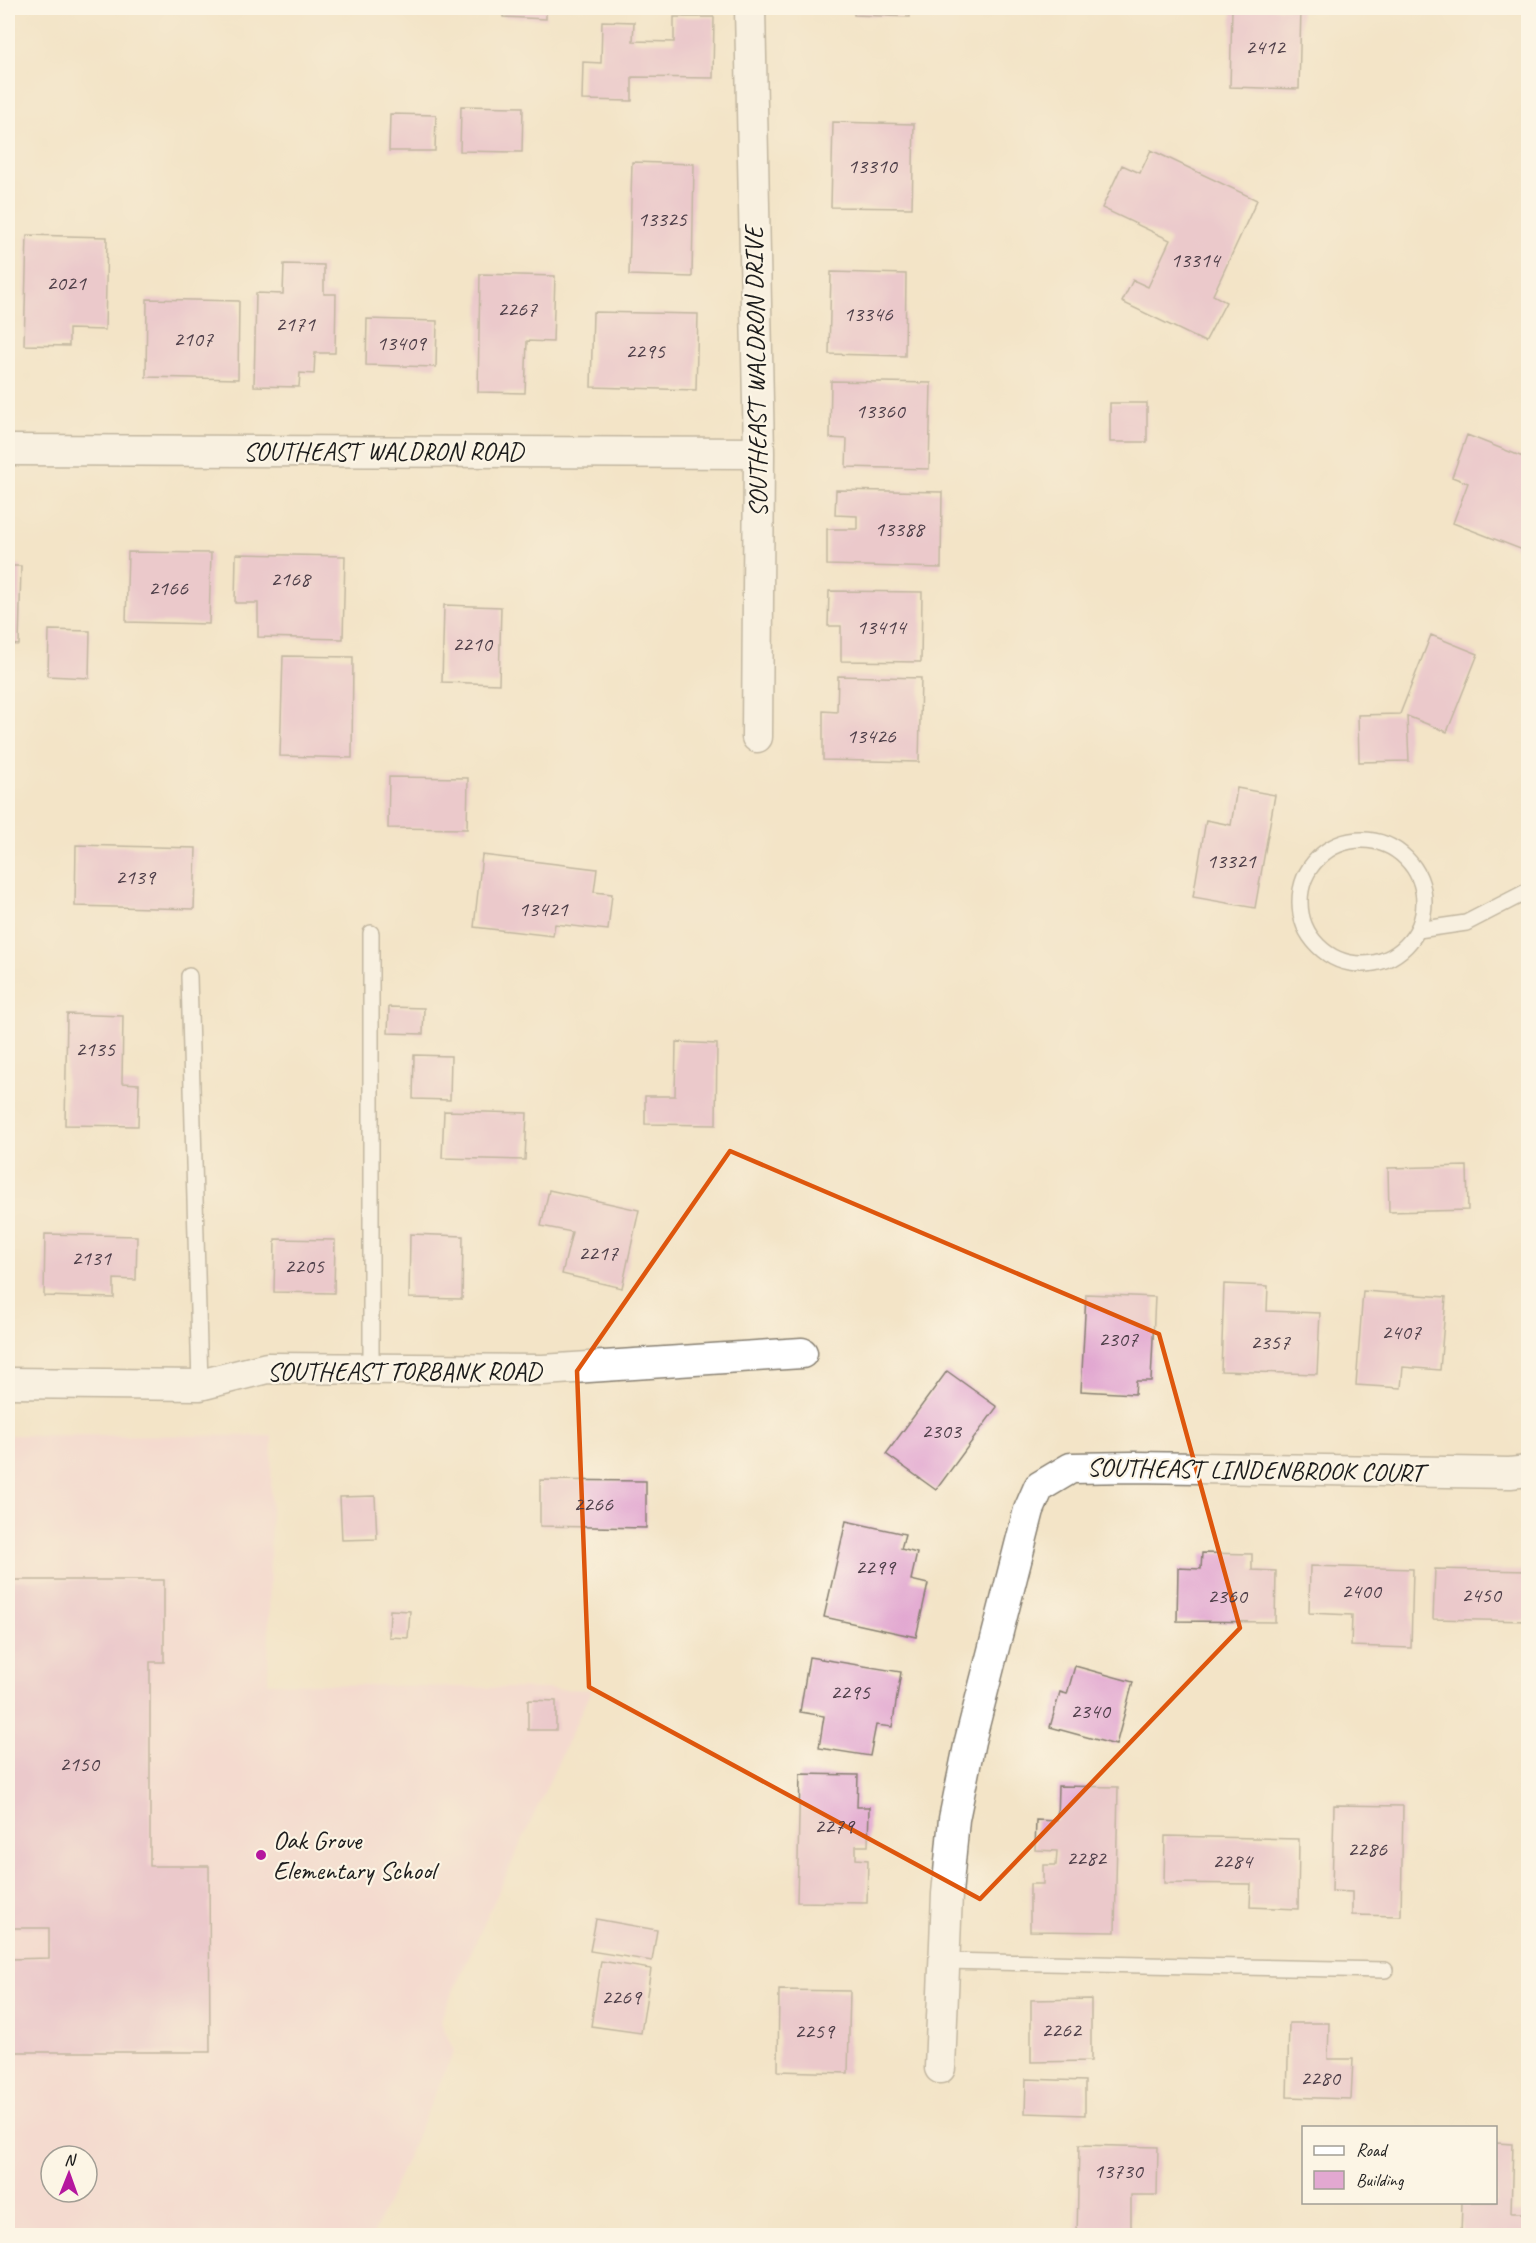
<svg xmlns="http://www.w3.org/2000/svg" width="1536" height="2243" viewBox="0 0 1536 2243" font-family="Caveat,sans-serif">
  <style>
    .built { fill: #f5cfd9; fill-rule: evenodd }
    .building { fill: #e2a8d1 }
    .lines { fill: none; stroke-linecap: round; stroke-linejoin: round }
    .service-casing { stroke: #888072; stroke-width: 18 }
    .minor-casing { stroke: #888072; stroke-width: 33 }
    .service { stroke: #fff; stroke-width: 15 }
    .minor { stroke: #fff; stroke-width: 30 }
    .marked { fill: none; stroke: #de560d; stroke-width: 4.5; stroke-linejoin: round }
    .poi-dot { fill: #b5179e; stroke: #fcf5e5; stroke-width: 2 }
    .labels { text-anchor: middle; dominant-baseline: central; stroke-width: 4.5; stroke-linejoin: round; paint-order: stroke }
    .number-label { font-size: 22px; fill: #4e3f49 }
    .street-label { font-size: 26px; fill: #1c1c1c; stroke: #fcf5e5 }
    .poi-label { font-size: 26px; fill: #1c1c1c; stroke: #fcf5e5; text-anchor: start }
  </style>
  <rect width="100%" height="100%" fill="#fcf5e5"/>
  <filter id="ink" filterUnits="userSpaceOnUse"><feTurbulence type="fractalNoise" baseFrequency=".0167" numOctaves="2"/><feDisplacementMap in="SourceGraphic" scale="12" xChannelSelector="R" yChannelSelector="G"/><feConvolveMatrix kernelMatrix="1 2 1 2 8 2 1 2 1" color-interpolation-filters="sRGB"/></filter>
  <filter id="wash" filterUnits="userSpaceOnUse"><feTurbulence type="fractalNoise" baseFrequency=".008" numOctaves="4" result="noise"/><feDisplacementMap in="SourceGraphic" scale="24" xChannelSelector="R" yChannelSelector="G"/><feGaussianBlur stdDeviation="1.35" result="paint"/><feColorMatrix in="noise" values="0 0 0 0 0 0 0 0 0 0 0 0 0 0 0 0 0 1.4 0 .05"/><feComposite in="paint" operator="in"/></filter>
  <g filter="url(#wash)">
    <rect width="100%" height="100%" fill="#f3e4c7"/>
    <!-- built -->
    <path class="built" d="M 8,1435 L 272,1436 L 268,1683 L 591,1690 L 440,2020 L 454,2051 L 373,2235 L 8,2236 ZM 51,2156 L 87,2156 L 87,2192 L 51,2192 Z"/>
    <g id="blocks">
      <!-- building -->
      <path class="building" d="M 503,8 L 546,8 L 546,19 L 503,17 Z
        M 854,8 L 910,8 L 910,17 L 854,15 Z
        M 1232,8 L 1301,8 L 1299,89 L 1230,87 Z
        M 674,17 L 714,17 L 713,78 L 632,77 L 632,101 L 582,100 L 583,62 L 601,63 L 602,21 L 634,22 L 633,41 L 674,42 Z
        M 461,106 L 523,107 L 522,152 L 460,151 Z
        M 390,114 L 436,115 L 435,151 L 389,151 Z
        M 833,122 L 914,124 L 912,208 L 831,207 Z
        M 1151,150 L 1257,200 L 1213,295 L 1226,302 L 1205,342 L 1122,302 L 1133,280 L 1148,287 L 1170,240 L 1102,208 L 1122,165 L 1140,173 Z
        M 632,162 L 694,164 L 692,277 L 629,275 Z
        M 27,235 L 107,237 L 105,330 L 69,329 L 69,346 L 24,345 Z
        M 8,240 L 11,240 L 9,303 L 8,303 Z
        M 284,264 L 324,265 L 324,294 L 336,294 L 335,353 L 315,353 L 314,374 L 300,373 L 299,387 L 254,386 L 256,293 L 283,294 Z
        M 831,272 L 906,274 L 905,356 L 829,354 Z
        M 480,274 L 555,276 L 553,342 L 527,341 L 525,393 L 478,392 Z
        M 147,299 L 239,301 L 238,379 L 146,377 Z
        M 593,312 L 698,314 L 696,390 L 591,387 Z
        M 367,319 L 437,321 L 436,367 L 366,365 Z
        M 831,381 L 931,383 L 929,469 L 846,467 L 847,439 L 830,438 Z
        M 1110,403 L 1147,403 L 1147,442 L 1110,442 Z
        M 1467,435 L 1528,459 L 1528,552 L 1453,523 L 1468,483 L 1452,477 Z
        M 836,490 L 942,492 L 941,568 L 827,565 L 827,529 L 857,529 L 857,516 L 835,515 Z
        M 128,552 L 211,553 L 209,624 L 126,622 Z
        M 236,554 L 345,556 L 343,639 L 258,637 L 258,603 L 235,603 Z
        M 8,566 L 21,566 L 19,645 L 8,644 Z
        M 829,591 L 922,592 L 921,662 L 841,661 L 841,626 L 828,626 Z
        M 444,605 L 501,607 L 499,684 L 442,682 Z
        M 49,630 L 90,631 L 89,678 L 48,676 Z
        M 1431,635 L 1478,654 L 1447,732 L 1407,716 L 1409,761 L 1359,762 L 1358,715 L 1400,714 Z
        M 283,656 L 353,657 L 352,758 L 280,756 Z
        M 838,676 L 921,678 L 919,762 L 823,760 L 823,711 L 837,712 Z
        M 389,777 L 468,778 L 467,829 L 388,828 Z
        M 1237,788 L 1275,795 L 1255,908 L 1193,897 L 1206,820 L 1231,825 Z
        M 76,845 L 196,848 L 194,909 L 75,906 Z
        M 482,855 L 597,869 L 594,892 L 612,894 L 608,930 L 555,924 L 553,936 L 474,927 Z
        M 389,1007 L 424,1008 L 423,1034 L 388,1033 Z
        M 67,1014 L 123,1016 L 122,1083 L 139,1084 L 138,1126 L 65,1125 Z
        M 676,1042 L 717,1044 L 716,1125 L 645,1124 L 645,1096 L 675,1096 Z
        M 414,1055 L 451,1056 L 450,1100 L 413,1099 Z
        M 444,1111 L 527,1113 L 525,1160 L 442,1158 Z
        M 1467,1166 L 1468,1210 L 1389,1212 L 1388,1168 Z
        M 549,1190 L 639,1210 L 622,1288 L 562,1274 L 572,1232 L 541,1226 Z
        M 45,1234 L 137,1236 L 136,1280 L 114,1279 L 114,1298 L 44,1296 Z
        M 410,1234 L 463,1236 L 462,1299 L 409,1298 Z
        M 275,1239 L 335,1240 L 334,1293 L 274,1292 Z
        M 1224,1284 L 1268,1286 L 1267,1311 L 1320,1313 L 1317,1374 L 1221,1371 Z
        M 1363,1291 L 1446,1297 L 1440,1370 L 1403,1367 L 1401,1388 L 1356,1385 Z
        M 1086,1294 L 1155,1297 L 1151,1381 L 1136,1381 L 1135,1394 L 1081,1391 Z
        M 947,1371 L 997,1407 L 936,1490 L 886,1454 Z
        M 540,1480 L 646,1481 L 646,1528 L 540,1526 Z
        M 375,1496 L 377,1539 L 342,1540 L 340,1497 Z
        M 846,1521 L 905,1534 L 901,1549 L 917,1553 L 911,1580 L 928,1584 L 916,1637 L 824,1617 Z
        M 1202,1553 L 1252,1554 L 1252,1570 L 1276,1571 L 1275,1622 L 1177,1621 L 1178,1568 L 1201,1569 Z
        M 1310,1566 L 1413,1569 L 1411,1648 L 1351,1646 L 1352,1615 L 1309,1613 Z
        M 1435,1569 L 1528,1571 L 1528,1621 L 1433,1619 Z
        M 8,1580 L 164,1580 L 164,1662 L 150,1662 L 150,1866 L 209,1866 L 210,2052 L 9,2052 L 9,1959 L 49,1958 L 49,1928 L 8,1928 Z
        M 390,1610 L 410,1611 L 408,1638 L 389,1637 Z
        M 809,1657 L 901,1672 L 892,1727 L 876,1725 L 870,1756 L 819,1748 L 824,1716 L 800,1712 Z
        M 1075,1666 L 1133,1682 L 1116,1745 L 1050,1727 L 1060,1692 L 1067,1694 Z
        M 528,1700 L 556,1701 L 556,1730 L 528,1730 Z
        M 800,1774 L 858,1775 L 857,1807 L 869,1807 L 868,1846 L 856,1846 L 856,1859 L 868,1860 L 867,1903 L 797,1902 Z
        M 1058,1786 L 1118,1787 L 1115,1932 L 1030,1931 L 1030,1884 L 1043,1884 L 1043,1865 L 1056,1865 L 1057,1851 L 1035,1850 L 1036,1820 L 1057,1821 Z
        M 1334,1805 L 1403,1806 L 1401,1916 L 1352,1915 L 1352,1892 L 1332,1891 Z
        M 1165,1836 L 1299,1839 L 1298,1909 L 1250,1907 L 1251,1884 L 1164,1883 Z
        M 596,1919 L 657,1930 L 652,1961 L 590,1951 Z
        M 601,1961 L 651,1969 L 641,2033 L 591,2026 Z
        M 779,1990 L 850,1991 L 848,2073 L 778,2071 Z
        M 1091,1999 L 1091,2061 L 1031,2062 L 1031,2000 Z
        M 1289,2023 L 1329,2023 L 1328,2059 L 1353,2059 L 1351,2099 L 1287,2097 Z
        M 1026,2079 L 1085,2081 L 1085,2115 L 1025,2113 Z
        M 1496,2143 L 1513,2144 L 1511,2213 L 1528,2213 L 1528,2236 L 1461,2236 L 1462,2202 L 1496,2202 Z
        M 1079,2145 L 1158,2147 L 1157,2195 L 1131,2195 L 1131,2236 L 1077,2236 Z"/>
    </g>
  </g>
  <g filter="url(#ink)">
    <use href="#blocks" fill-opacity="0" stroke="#888072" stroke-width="1.5"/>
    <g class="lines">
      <!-- service casing -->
      <g class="service-casing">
        <path id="service" d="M1300 902a62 62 0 1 1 124 0a62 62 0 1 1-124 0Z
          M 1418,930 L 1466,923 L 1528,891
          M 371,933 L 371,1369
          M 189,976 L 200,1385
          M 945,1961 L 1385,1970"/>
      </g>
      <!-- minor casing -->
      <g class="minor-casing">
        <path id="minor" d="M 750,8 L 759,453 L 757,737
          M 8,450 L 759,453
          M 8,1383 L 200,1385 L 267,1368 L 543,1370 L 802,1353
          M 940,2068 L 947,1894 L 954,1819 L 970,1741 L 1029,1510 L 1039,1487 L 1071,1468 L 1134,1467 L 1510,1473 L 1528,1471"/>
      </g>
      <!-- service -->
      <use href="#service" class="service"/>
      <!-- minor -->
      <use href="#minor" class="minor"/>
    </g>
  </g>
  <!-- marked area -->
  <path d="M0 0H1536V2243H0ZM 730,1151 L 1159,1334 L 1240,1628 L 980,1899 L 589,1687 L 577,1371 Z" fill="#f3e4c7" fill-opacity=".55" fill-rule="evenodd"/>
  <path class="marked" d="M 730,1151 L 1159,1334 L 1240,1628 L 980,1899 L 589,1687 L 577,1371 Z"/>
  <!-- markers -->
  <circle class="poi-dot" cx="261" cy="1855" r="6"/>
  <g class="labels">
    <!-- number labels -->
    <g class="number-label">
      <text x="1265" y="47">2412</text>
      <text x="872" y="166">13310</text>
      <text x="662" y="219">13325</text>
      <text x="1195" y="260">13314</text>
      <text x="66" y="283">2021</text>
      <text x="517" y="309">2267</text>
      <text x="868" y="314">13346</text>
      <text x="295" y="324">2171</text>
      <text x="193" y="339">2107</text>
      <text x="401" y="343">13409</text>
      <text x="645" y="351">2295</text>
      <text x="880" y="411">13360</text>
      <text x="899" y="529">13388</text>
      <text x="290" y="579">2168</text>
      <text x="168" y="588">2166</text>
      <text x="881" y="627">13414</text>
      <text x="472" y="644">2210</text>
      <text x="871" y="736">13426</text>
      <text x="1231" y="861">13321</text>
      <text x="135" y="877">2139</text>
      <text x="543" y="909">13421</text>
      <text x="95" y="1049">2135</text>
      <text x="598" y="1253">2217</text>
      <text x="91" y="1258">2131</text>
      <text x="304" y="1266">2205</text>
      <text x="1401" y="1332">2407</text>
      <text x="1118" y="1339">2307</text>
      <text x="1270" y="1342">2357</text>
      <text x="941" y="1431">2303</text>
      <text x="593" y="1504">2266</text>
      <text x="875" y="1567">2299</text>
      <text x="1361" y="1591">2400</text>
      <text x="1481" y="1595">2450</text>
      <text x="1227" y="1596">2360</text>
      <text x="850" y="1692">2295</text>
      <text x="1090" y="1711">2340</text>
      <text x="79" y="1764">2150</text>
      <text x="834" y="1826">2279</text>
      <text x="1367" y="1849">2286</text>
      <text x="1086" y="1858">2282</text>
      <text x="1232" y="1861">2284</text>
      <text x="621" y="1997">2269</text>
      <text x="1061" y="2030">2262</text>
      <text x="814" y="2031">2259</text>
      <text x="1320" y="2078">2280</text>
      <text x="1118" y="2171">13730</text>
    </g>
    <!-- street labels -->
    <g class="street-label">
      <text transform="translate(756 372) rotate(-91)">SOUTHEAST WALDRON DRIVE</text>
      <text x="383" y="451">SOUTHEAST WALDRON ROAD</text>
      <text x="404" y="1371">SOUTHEAST TORBANK ROAD</text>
      <text transform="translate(1255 1470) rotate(1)">SOUTHEAST LINDENBROOK COURT</text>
    </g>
    <!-- poi labels -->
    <g class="poi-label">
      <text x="273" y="1840">Oak Grove<tspan x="273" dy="30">Elementary School</tspan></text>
    </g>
  </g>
  <!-- margin -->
  <rect width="1536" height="2243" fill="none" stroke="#fcf5e5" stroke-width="30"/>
  <!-- legend -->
  <rect x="1302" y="2126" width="195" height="78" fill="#fcf5e5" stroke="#a29e95" stroke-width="1.5"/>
  <rect x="1314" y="2146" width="30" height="9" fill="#ffffff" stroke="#a29e95" stroke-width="1.5"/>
  <text x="1356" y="2156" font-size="18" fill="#1c1c1c">Road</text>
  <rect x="1314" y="2171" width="30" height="18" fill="#e2a8d1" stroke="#a29e95" stroke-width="1.5"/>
  <text x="1356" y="2186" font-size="18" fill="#1c1c1c">Building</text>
  <!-- north arrow -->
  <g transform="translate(69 2174) rotate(1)"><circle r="28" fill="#fcf5e5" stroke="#a29e95" stroke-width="1.5"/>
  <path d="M0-4.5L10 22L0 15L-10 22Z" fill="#b5179e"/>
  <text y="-9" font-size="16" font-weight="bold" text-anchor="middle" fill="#1c1c1c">N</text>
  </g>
</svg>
